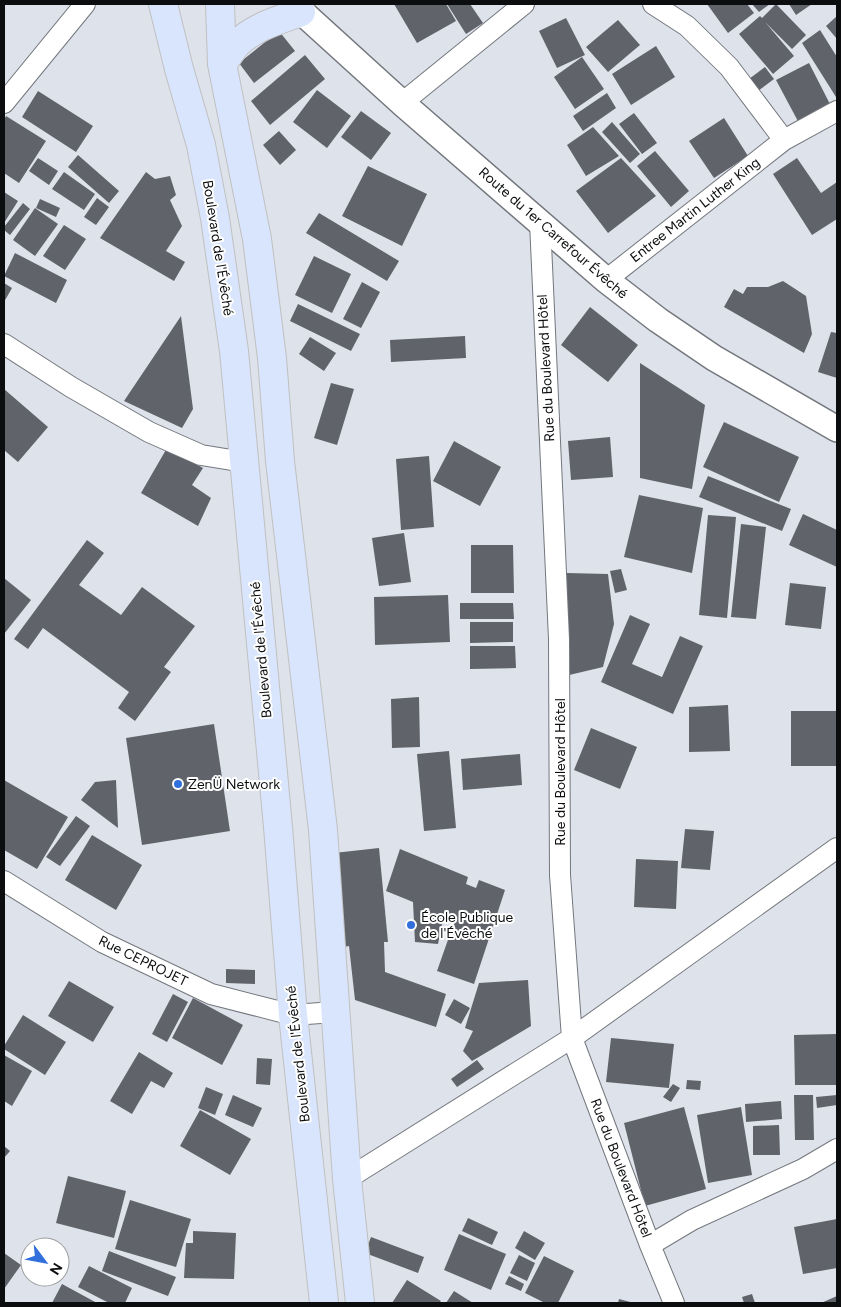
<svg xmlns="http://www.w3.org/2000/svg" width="841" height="1307" viewBox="0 0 841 1307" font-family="Figtree,sans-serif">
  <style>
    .building { fill: #606369 }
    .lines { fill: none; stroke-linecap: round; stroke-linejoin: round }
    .minor-casing { stroke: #73777d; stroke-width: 22 }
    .tertiary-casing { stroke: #73777d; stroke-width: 28 }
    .primary-casing { stroke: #c0c0c1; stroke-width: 30 }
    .minor { stroke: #fff; stroke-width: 20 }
    .tertiary { stroke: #fff; stroke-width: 25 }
    .primary { stroke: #d8e5fc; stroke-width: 28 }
    .poi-dot { fill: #316fdd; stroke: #fff; stroke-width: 2 }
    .labels { text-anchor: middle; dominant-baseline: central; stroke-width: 4; stroke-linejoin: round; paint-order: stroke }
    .street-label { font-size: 14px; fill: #0b0d0f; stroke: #fff }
    .poi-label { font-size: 14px; fill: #0b0d0f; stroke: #fff; text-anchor: start }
  </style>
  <rect width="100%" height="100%" fill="#dee2ea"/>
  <!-- building -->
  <path class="building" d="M 394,4 L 446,4 L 456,21 L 417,43 Z
    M 447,4 L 470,4 L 483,23 L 466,34 Z
    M 707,4 L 747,4 L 754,13 L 728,33 Z
    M 752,4 L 770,4 L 759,12 Z
    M 776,4 L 806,35 L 792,49 L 765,22 L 794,56 L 773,74 L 739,34 L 760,16 L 762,18 Z
    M 789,4 L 812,4 L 796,15 Z
    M 837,16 L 837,39 L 826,26 Z
    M 566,18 L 585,55 L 557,68 L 539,31 Z
    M 618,20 L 640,45 L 608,72 L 586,47 Z
    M 820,30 L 837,57 L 837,96 L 836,97 L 802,43 Z
    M 279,31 L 295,51 L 254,83 L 239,63 Z
    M 656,46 L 675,77 L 631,105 L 612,74 Z
    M 305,55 L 325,79 L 270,125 L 251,101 Z
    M 582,57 L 604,89 L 575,109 L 554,77 Z
    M 809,63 L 832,108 L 800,125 L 776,80 Z
    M 765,67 L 774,79 L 754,94 L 745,82 Z
    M 317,90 L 351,116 L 327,148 L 293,122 Z
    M 38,91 L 93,126 L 76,152 L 22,117 Z
    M 607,93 L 616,108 L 583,131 L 573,116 Z
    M 361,111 L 391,133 L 371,160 L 341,137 Z
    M 634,113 L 657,143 L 642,154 L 619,124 Z
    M 6,116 L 46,141 L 19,183 L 4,173 L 4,120 Z
    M 724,118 L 748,156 L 714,178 L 689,141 Z
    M 612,122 L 640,154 L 630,163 L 602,132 Z
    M 593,127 L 619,156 L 586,176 L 567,145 Z
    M 279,131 L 296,150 L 280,165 L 263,145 Z
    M 655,151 L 689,191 L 671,207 L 637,166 Z
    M 78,155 L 119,191 L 109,203 L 68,167 Z
    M 38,158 L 58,171 L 49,185 L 29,171 Z
    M 621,158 L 656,196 L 608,233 L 576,191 Z
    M 797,158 L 821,193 L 837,182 L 837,219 L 812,235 L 773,174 Z
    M 368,166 L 427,194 L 402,246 L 342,216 Z
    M 64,172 L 95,194 L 84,210 L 52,189 Z
    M 146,172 L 155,179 L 170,176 L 176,195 L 170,200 L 182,226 L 166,251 L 185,262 L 174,281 L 100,238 Z
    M 4,192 L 18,201 L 4,223 Z
    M 97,198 L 109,207 L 96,225 L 84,217 Z
    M 40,199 L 60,208 L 56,217 L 36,208 Z
    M 23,203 L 30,209 L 10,235 L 4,230 L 4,227 Z
    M 35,208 L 58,224 L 35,256 L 13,240 Z
    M 319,213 L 399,261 L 387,281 L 306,233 Z
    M 64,225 L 86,239 L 65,270 L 43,256 Z
    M 15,253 L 67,280 L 56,303 L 4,276 Z
    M 314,256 L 351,274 L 332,313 L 295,295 Z
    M 783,281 L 806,296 L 812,334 L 804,353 L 724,307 L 734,289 L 743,294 L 747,287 L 768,287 Z
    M 362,282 L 380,292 L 361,328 L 343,319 Z
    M 4,283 L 12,288 L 4,302 Z
    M 298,304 L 360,334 L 351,351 L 290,321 Z
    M 590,307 L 638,345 L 608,382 L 561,345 Z
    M 181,316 L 193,409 L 182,428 L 124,401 Z
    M 831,332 L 837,333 L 837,378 L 818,372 Z
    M 465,336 L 466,358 L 391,362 L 390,340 Z
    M 310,337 L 336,353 L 324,371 L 299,354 Z
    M 640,363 L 705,405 L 692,489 L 640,478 Z
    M 331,383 L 354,389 L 337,445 L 314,438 Z
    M 4,389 L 48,427 L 18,462 L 4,450 Z
    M 724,422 L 799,457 L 779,502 L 703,467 Z
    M 610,437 L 613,477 L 571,480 L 568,441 Z
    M 454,441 L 501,467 L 480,506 L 433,481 Z
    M 167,448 L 203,468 L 192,485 L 211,498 L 198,526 L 141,493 Z
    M 429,456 L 434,527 L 401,530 L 396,459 Z
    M 708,476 L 791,509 L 782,531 L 699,497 Z
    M 639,495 L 703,508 L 692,573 L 624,557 Z
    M 803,514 L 837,530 L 837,567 L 789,545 Z
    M 708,515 L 736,517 L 727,618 L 699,615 Z
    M 741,524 L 766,527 L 756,619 L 731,617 Z
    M 404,533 L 411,582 L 379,586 L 372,538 Z
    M 87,540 L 104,553 L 79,585 L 121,615 L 142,587 L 195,626 L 164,667 L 171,672 L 135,721 L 118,708 L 129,692 L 43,628 L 28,649 L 14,639 Z
    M 471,545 L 513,545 L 514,593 L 471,593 Z
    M 621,569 L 627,590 L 615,593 L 610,571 Z
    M 567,573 L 608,574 L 614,624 L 603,667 L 565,676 Z
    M 4,578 L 31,600 L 4,634 Z
    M 790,583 L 826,587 L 821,629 L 785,625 Z
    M 448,595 L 450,642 L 375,645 L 374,597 Z
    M 460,603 L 513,603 L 514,619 L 460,619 Z
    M 630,615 L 650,624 L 632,664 L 662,677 L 680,636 L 703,646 L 673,714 L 601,682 Z
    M 470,622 L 513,622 L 513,642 L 470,643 Z
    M 470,646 L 515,646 L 516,668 L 470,669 Z
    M 419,697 L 420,747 L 392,748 L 391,699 Z
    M 728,705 L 730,751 L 689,752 L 689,707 Z
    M 791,711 L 837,711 L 837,766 L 791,766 Z
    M 214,724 L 230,831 L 142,845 L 126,738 Z
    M 591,728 L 637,747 L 620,789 L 574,770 Z
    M 449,751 L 456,828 L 424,831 L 417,754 Z
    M 520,754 L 522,785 L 463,790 L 461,759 Z
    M 4,780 L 68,817 L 37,869 L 4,850 Z
    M 116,780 L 118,828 L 81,800 L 95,782 Z
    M 76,816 L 90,826 L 60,866 L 46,857 Z
    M 685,829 L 714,831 L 710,870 L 681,868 Z
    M 92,835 L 142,865 L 116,910 L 65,880 Z
    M 379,848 L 388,942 L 384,942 L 385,972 L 446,994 L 436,1027 L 355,1000 L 349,946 L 344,947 L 334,853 Z
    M 400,849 L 468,877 L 466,884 L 476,888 L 479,880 L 505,890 L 474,984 L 437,971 L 456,917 L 444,914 L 438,944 L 415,942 L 413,902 L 386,891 Z
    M 636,859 L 678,861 L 676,909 L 634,907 Z
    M 226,969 L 255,970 L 255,984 L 226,983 Z
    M 528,980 L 531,1026 L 472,1061 L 463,1051 L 473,1031 L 465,1028 L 479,983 Z
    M 69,981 L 114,1007 L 93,1042 L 48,1016 Z
    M 173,994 L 188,1002 L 167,1042 L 152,1034 Z
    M 193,998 L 243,1025 L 222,1065 L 172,1038 Z
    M 454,999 L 470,1008 L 461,1024 L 445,1015 Z
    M 23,1015 L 66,1042 L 45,1075 L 4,1049 L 4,1046 Z
    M 837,1034 L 837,1085 L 795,1085 L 794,1035 Z
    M 611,1038 L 674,1044 L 669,1088 L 606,1082 Z
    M 139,1052 L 173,1073 L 164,1088 L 151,1081 L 132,1114 L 110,1101 Z
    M 4,1055 L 32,1071 L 12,1106 L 4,1101 Z
    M 257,1058 L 272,1059 L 270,1085 L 256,1084 Z
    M 477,1060 L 484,1069 L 457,1087 L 451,1079 Z
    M 687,1080 L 701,1081 L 700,1090 L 686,1089 Z
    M 673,1084 L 680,1088 L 671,1102 L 663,1097 Z
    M 206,1087 L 223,1094 L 215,1115 L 198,1108 Z
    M 233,1095 L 262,1108 L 253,1127 L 225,1115 Z
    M 794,1095 L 813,1095 L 814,1140 L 795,1140 Z
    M 837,1095 L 837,1105 L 817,1108 L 816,1097 Z
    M 781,1101 L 782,1119 L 746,1122 L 745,1104 Z
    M 684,1107 L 706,1189 L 645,1206 L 624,1123 Z
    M 741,1107 L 752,1175 L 708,1183 L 697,1115 Z
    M 200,1110 L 251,1139 L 230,1175 L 180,1146 Z
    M 779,1125 L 780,1155 L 753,1155 L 753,1126 Z
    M 4,1146 L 10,1151 L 4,1158 Z
    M 68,1176 L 126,1191 L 114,1238 L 56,1223 Z
    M 130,1200 L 191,1219 L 176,1267 L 115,1249 Z
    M 468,1218 L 498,1232 L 492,1245 L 462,1231 Z
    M 837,1219 L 837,1268 L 803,1274 L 794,1227 Z
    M 193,1231 L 236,1233 L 234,1279 L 184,1278 L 186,1243 L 193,1243 Z
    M 524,1231 L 545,1243 L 535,1260 L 515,1248 Z
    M 459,1234 L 506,1254 L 491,1290 L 444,1270 Z
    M 371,1237 L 424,1257 L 418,1273 L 365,1253 Z
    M 109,1251 L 176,1277 L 168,1296 L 102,1271 Z
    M 4,1253 L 21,1265 L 4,1289 Z
    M 519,1255 L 535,1263 L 527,1281 L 510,1273 Z
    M 544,1256 L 574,1271 L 558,1303 L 545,1303 L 525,1293 Z
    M 89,1266 L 132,1288 L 125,1303 L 109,1303 L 78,1287 Z
    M 509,1276 L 524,1284 L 521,1291 L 505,1284 Z
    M 407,1280 L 441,1301 L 439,1303 L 392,1303 Z
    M 62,1284 L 97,1303 L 52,1303 Z
    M 454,1291 L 473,1303 L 446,1303 Z
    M 752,1294 L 755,1303 L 744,1303 L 742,1297 Z
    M 837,1296 L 837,1303 L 821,1303 Z
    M 619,1299 L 634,1303 L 618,1303 Z"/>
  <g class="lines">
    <!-- minor casing -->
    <g class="minor-casing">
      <path id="minor" d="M 653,4 L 687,26 L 729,67 L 784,140
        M 4,103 L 85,4
        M 402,103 L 524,4
        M 540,222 L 559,639 L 560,875 L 572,1038 L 650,1245 L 674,1303
        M 606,280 L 784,140 L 837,111
        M 4,344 L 71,387 L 149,432 L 201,455 L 244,462
        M 4,881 L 102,942 L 211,994 L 293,1015 L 334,1012
        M 347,1179 L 572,1038 L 837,848
        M 650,1245 L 692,1220 L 803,1169 L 837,1149"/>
    </g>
    <!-- tertiary casing -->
    <g class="tertiary-casing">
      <path id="tertiary" d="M 293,4 L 402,103 L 606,280 L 658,320 L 714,358 L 837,429"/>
    </g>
    <!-- primary casing -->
    <g class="primary-casing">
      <path id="primary" d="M 163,4 L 179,69 L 201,145 L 215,218 L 234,351 L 278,827 L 293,1015 L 324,1303
        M 220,4 L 222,64 L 257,239 L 272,358 L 280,461 L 323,830 L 347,1179 L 360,1303
        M 222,64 C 227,58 231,51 236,45 C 253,27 279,20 301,12"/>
    </g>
    <!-- minor -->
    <use href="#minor" class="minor"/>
    <!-- tertiary -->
    <use href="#tertiary" class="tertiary"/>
    <!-- primary -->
    <use href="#primary" class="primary"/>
  </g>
  <!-- markers -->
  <g class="poi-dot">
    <circle cx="178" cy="784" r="5"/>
    <circle cx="411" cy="925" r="5"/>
  </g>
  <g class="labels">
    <!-- street labels -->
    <g class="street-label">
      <text transform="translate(695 210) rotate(-38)">Entree Martin Luther King</text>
      <text transform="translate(553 233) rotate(41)">Route du 1er Carrefour Évêché</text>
      <text transform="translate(218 248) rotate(81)">Boulevard de l'Évêché</text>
      <text transform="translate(546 368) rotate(-93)">Rue du Boulevard Hôtel</text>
      <text transform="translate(261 650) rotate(-95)">Boulevard de l'Évêché</text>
      <text transform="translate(560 772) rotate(-90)">Rue du Boulevard Hôtel</text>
      <text transform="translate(143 961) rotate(26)">Rue CEPROJET</text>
      <text transform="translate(298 1054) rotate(-96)">Boulevard de l'Évêché</text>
      <text transform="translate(621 1168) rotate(69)">Rue du Boulevard Hôtel</text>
    </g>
    <!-- poi labels -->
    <g class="poi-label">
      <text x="188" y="784">ZenÜ Network</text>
      <text x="421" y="917">École Publique<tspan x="421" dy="16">de l'Évêché</tspan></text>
    </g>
  </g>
  <!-- border -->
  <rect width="841" height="1307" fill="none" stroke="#0b0d0f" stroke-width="10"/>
  <!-- north arrow -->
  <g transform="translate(45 1262) rotate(122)"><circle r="24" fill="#ffffff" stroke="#9d9e9f"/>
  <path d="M0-4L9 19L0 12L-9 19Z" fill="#316fdd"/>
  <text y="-8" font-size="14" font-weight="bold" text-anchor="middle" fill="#0b0d0f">N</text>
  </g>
</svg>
